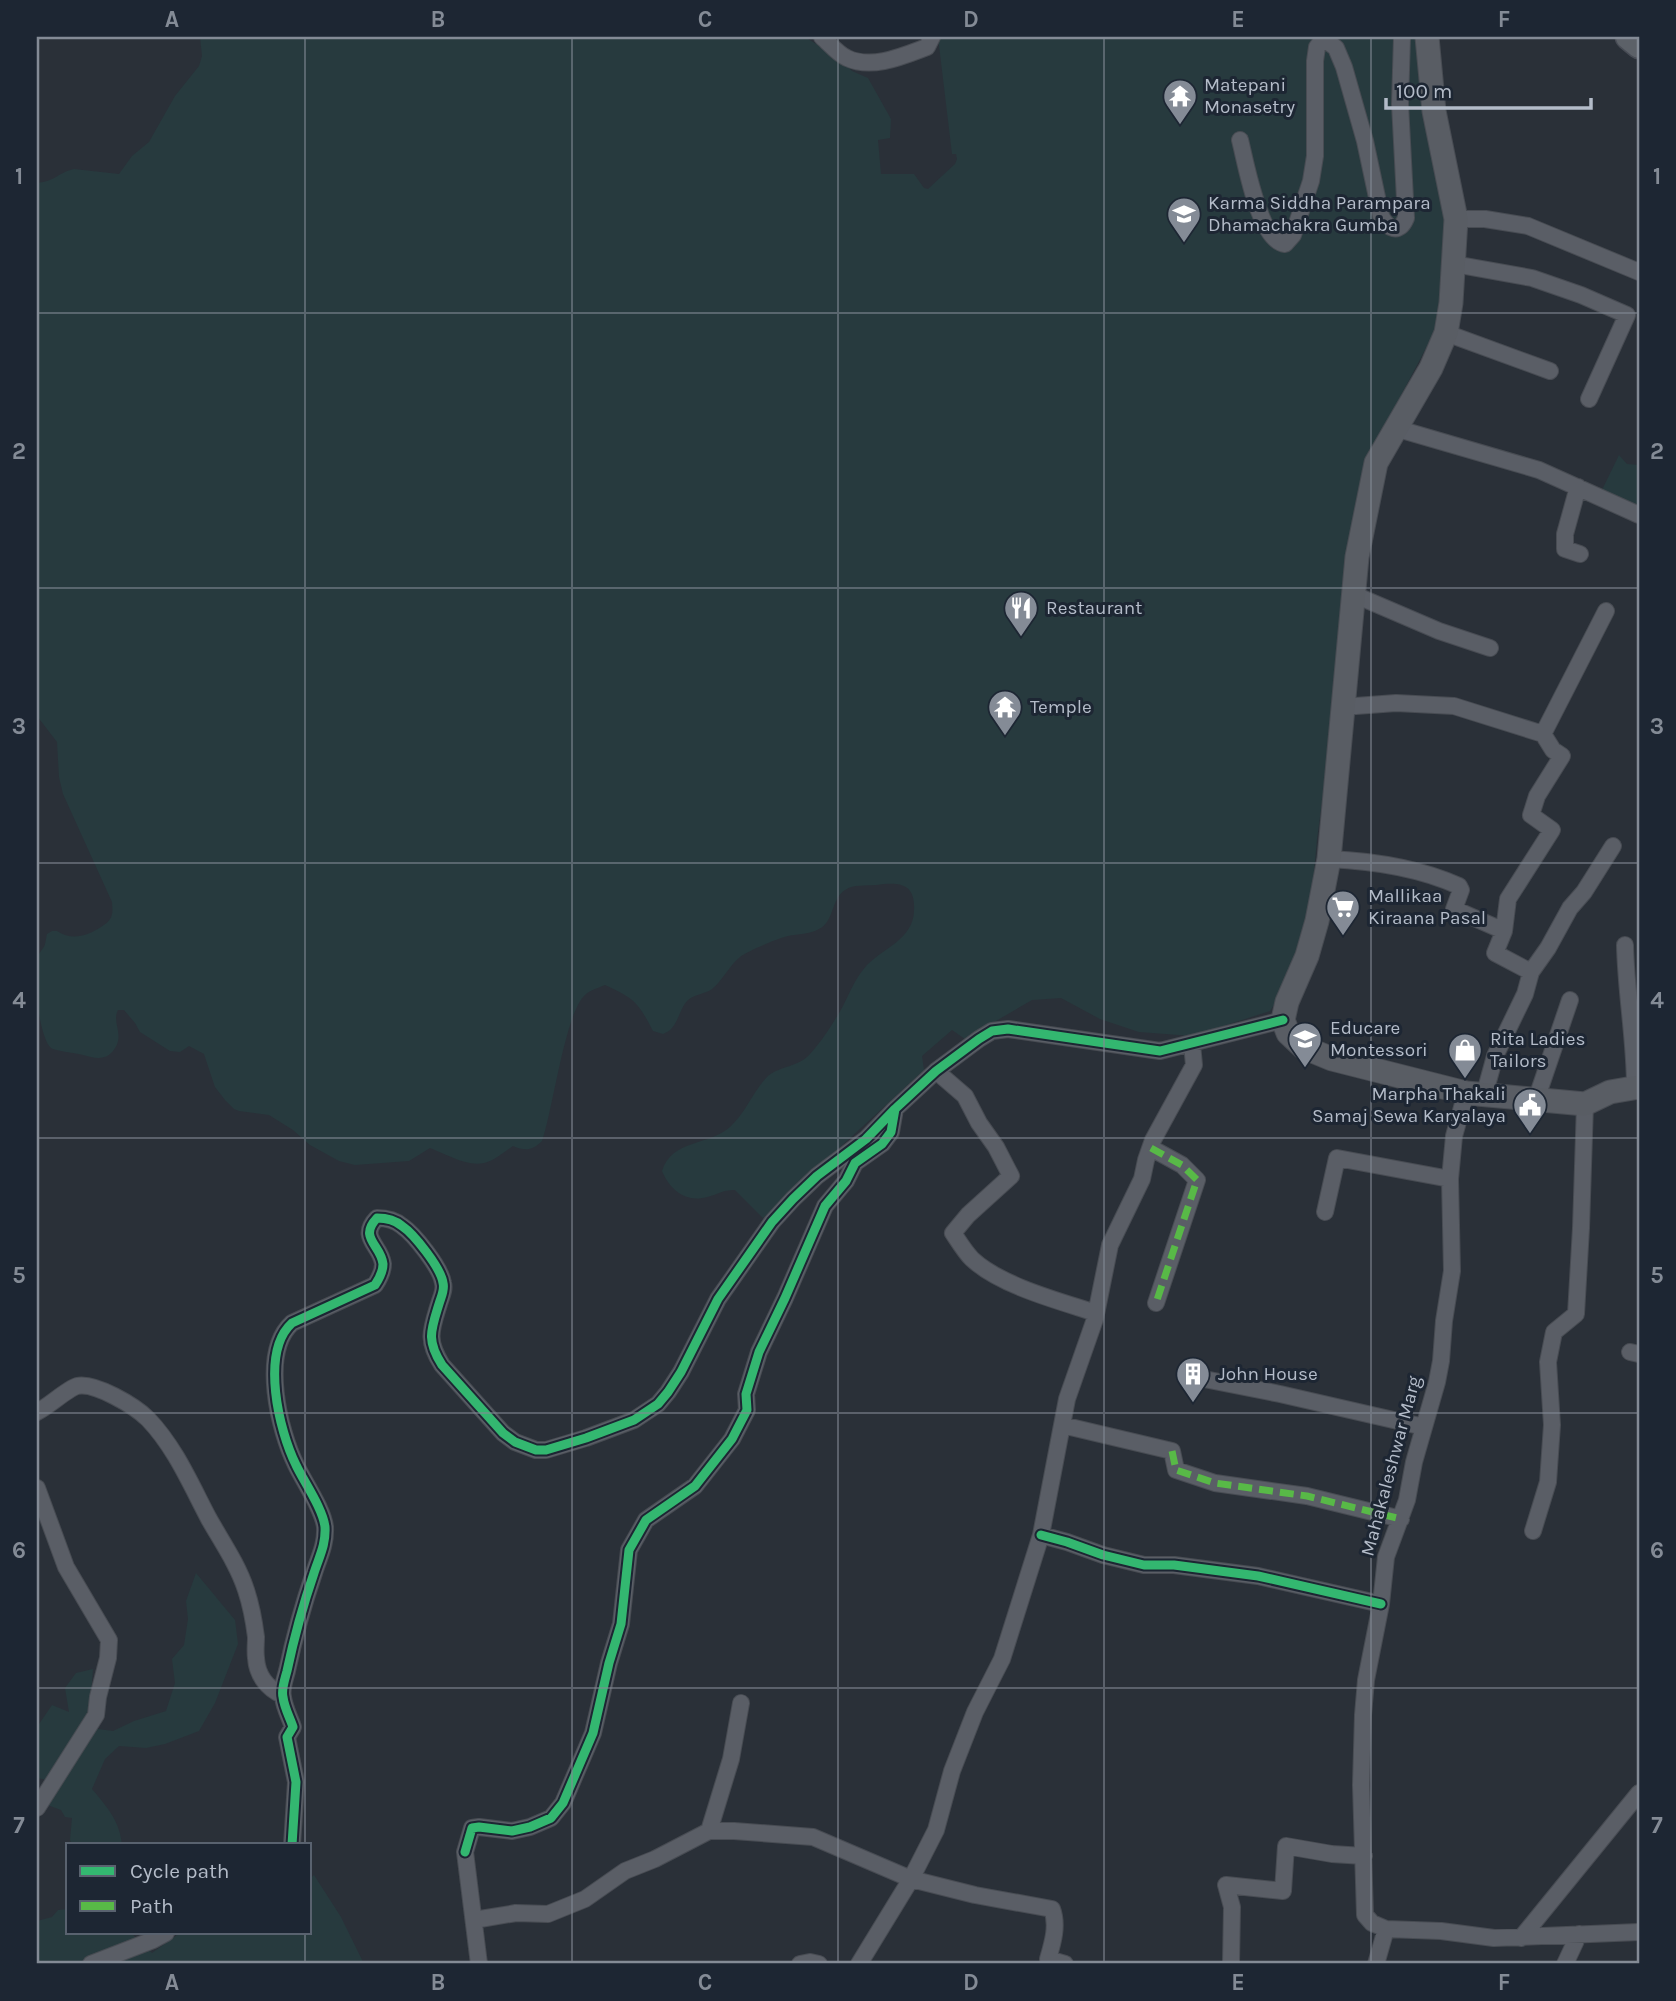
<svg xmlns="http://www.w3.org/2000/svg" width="1676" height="2001" viewBox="0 0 1676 2001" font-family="Karla,sans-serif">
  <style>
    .green { fill: #273a3e }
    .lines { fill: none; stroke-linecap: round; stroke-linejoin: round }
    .street-casing { stroke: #484c53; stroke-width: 18 }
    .secondary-casing { stroke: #484c53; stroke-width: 25 }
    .primary-casing { stroke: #484c55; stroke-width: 27 }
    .street { stroke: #5a5e66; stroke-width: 16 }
    .secondary { stroke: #595d64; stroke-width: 23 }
    .primary { stroke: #5c6168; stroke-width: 24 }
    .quiet { stroke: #58b947; stroke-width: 7; stroke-dasharray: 14 7; stroke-linecap: butt }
    .cycleway-casing { stroke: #1d2633; stroke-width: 13 }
    .cycleway { stroke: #33b770; stroke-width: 9 }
    .grid { fill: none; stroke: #848b96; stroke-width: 2; stroke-opacity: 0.55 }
    .labels { text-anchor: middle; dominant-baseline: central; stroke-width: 6; stroke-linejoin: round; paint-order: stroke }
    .poi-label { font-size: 19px; fill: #b4bcc9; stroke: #1d2633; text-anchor: start }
    .street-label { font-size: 19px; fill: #b4bcc9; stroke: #1d2633 }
    .neatline { fill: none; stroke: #848b96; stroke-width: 2.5 }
    .grid-label { font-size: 23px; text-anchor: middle; font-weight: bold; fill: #848b96 }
  </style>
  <rect width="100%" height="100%" fill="#2a3038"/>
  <!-- green -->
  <path class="green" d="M 200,37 L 805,37 L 840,59 L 852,71 L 868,78 L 891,119 L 890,138 L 878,140 L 881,174 L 914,174 L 924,188 L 928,189 L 955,164 L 957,159 L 956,154 L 952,154 L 938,37 L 1428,37 L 1453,216 L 1445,312 L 1368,458 L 1360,489 L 1350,534 L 1344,606 L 1328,758 L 1317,839 L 1310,916 L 1287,985 L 1270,1011 L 1192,1036 L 1139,1032 L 1100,1019 L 1061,998 L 1032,1000 L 965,1039 L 952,1030 L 922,1056 L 924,1070 L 763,1218 L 735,1190 C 721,1190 720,1194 707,1197 C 686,1203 670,1190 662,1171 C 672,1139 709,1146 730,1127 C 746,1113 753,1091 768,1076 C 780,1066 799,1067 810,1054 C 822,1041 834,1022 843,1006 C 850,992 856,977 867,965 C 884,948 913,939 914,911 C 916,882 898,882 876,885 C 865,886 854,884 845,890 C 831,899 834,922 819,929 C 810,934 798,934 788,936 C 779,938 747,951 740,957 C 729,966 723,980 712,989 C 705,994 695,994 688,1000 C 680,1008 679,1020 672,1028 C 670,1031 666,1032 663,1034 L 653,1031 C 638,1002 635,999 605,985 C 598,988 590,990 585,995 C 565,1013 553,1110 542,1141 C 532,1151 525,1151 513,1146 C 504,1152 494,1161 484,1163 C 467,1167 446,1154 430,1148 L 409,1161 L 355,1165 L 339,1161 L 310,1145 L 293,1130 L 269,1115 L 239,1111 L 234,1109 L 225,1100 L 215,1087 L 204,1054 L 189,1046 L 180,1052 L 170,1051 L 140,1032 L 135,1023 L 124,1010 L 118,1010 C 111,1023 126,1035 113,1051 C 105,1061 94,1058 83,1055 C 76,1053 55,1051 51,1048 C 39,1038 32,973 37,958 C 38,953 44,949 45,944 C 46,941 46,937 47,934 L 52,931 L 57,931 C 72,941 87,936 101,927 C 106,924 111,920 112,914 C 113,910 112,906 112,902 L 63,794 L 59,777 L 57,742 L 37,716 L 37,183 C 56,181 59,172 74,169 L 119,174 L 132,156 L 149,142 L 175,96 L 199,66 L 202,56 Z
    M 1619,455 L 1627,464 L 1639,465 L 1639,507 L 1602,490 Z
    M 196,1573 L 235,1620 L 238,1644 L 215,1703 L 199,1731 L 165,1744 L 146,1748 L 119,1746 L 105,1759 L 92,1789 C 107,1807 120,1821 122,1845 L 72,1845 L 70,1840 L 72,1818 L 65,1817 L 61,1810 L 45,1804 L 53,1781 L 37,1778 L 37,1727 L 52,1705 L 69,1712 L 65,1688 L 76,1673 L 93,1669 L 90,1708 L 98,1729 L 113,1731 L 134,1721 L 166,1711 L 175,1683 L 172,1659 L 184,1645 L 188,1619 L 186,1601 Z
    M 314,1875 L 341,1917 L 364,1964 L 37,1964 L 37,1921 L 52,1917 L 58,1910 L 68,1909 L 68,1933 L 131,1933 L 152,1953 L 180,1933 L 310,1933 L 310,1879 Z"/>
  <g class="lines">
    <!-- street casing -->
    <g class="street-casing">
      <path id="street" d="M 822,37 C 830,44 838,54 847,58 C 872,70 903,56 927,47 L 932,37
        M 1240,140 C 1246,163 1259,241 1285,244 L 1293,235 L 1311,181 L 1315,156 L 1315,61 L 1317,47 L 1321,42 L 1327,41 L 1336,48 L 1344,67 L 1365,141 L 1381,216 C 1388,229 1399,235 1406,218 L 1400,104 L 1402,37
        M 1456,219 L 1485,219 L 1528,226 L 1639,272
        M 1454,264 L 1532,278 L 1581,295 L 1627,315 L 1589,399
        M 1446,333 L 1550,371
        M 1395,428 L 1539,470 L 1639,515
        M 1578,487 L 1565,534 L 1565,549 L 1580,554
        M 1355,595 L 1439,631 L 1490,648
        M 1342,707 L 1396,703 L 1454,706 L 1543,734 L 1606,611
        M 1329,859 C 1374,861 1419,868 1459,886 L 1461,890 L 1454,909 L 1504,931 L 1495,953 L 1531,972
        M 1504,931 L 1508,899 L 1552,830 L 1531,815 L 1537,796 L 1562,756 L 1553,750 L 1543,734
        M 1625,945 C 1626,993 1635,1040 1635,1087
        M 936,1071 L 965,1096 L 979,1123 L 996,1147 L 1011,1176 L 968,1215 L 953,1233 C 959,1242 965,1252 972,1259 C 1001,1286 1059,1301 1096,1313
        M 1466,1093 L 1454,1136 L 1450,1179 L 1452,1271 L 1444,1321 L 1441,1361 L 1437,1382 L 1414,1462 L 1407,1500 L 1386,1557 L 1381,1604 L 1366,1680 L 1363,1715 L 1361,1785 L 1365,1915 L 1372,1923 L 1386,1929 L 1441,1931 L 1494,1938 L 1639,1932
        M 1484,1096 L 1495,1056 L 1525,994 L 1531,972 L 1548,948 L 1570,908 L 1584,892 L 1613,846
        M 1536,1100 L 1570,1000
        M 1151,1148 L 1182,1165 L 1197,1180 L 1156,1303
        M 1325,1212 L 1337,1158 L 1450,1179
        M 1630,1352 L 1639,1354
        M 1199,1378 L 1280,1394 L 1424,1427
        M 37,1412 C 48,1407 67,1389 77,1386 C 95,1382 135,1406 148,1419 C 175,1447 191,1485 209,1519 C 222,1542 238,1565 246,1590 C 251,1605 254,1621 256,1637 C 256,1644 255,1651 256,1658 C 257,1675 267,1688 282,1695
        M 1062,1425 L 1172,1451 L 1176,1470 L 1215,1483 L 1307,1496 L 1401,1519
        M 37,1488 L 66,1567 L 109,1640 L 108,1658 L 98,1697 L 96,1715 L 37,1808
        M 1533,1531 L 1548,1482 L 1552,1425 L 1548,1362 L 1554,1332 L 1576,1314 L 1581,1228 L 1585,1104
        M 1041,1535 L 1067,1542 L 1103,1555 L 1144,1565 L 1174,1565 L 1258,1576 L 1381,1604
        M 709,1831 L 731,1759 L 741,1703
        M 292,1845 L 296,1782 L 287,1737 L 293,1727 C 290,1718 284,1707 283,1697 C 281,1689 285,1679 287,1671 C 294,1638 303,1605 314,1573 C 319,1557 326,1545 325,1527 C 323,1509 304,1482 296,1465 C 279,1431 260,1352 292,1323 L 375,1285 C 379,1279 383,1272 383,1264 C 381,1245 358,1238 377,1218 C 386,1218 395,1220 402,1226 C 414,1234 441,1268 443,1283 C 445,1290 441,1297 439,1304 C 431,1330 426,1340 442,1365 L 503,1433 L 515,1442 L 536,1450 L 546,1450 L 586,1438 L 634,1420 L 658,1404 L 668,1392 L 681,1372 L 718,1299 L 772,1222 L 793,1199 L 817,1176 L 866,1139 L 895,1109 L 936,1071 L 979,1039 L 992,1031 L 1008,1029 L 1160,1051 L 1283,1020
        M 474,1920 L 516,1913 L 548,1914 L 585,1899 L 625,1871 L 655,1859 L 709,1831 L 734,1831 L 813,1837 L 911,1879 L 975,1895 L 1052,1909 C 1058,1925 1053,1942 1048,1959 L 1065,1964
        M 1521,1938 L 1639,1793
        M 91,1964 L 153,1940 L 166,1933
        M 479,1964 L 465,1852 L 472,1828 L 479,1827 L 512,1831 L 530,1827 L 551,1818 L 563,1803 L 593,1733 L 609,1663 L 621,1624 L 629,1550 L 646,1520 L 695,1486 L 732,1439 L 747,1410 L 746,1394 L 759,1352 L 785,1298 L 825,1206 L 846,1181 L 855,1163 L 882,1144 L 891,1132 L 895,1109
        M 800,1964 L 810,1962 L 819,1964
        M 859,1964 L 911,1879 L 936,1830 L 952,1771 L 975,1712 L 1002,1659 L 1041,1535 L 1067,1399 L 1095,1319 L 1110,1245 L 1142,1179 L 1146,1160 L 1153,1140 L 1194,1065 L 1192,1044
        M 1231,1964 L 1232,1907 L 1226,1885 L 1283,1891 L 1286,1846 L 1332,1854 L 1364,1856
        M 1376,1964 L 1386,1929
        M 1565,1964 L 1579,1934"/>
    </g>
    <!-- secondary casing -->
    <g class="secondary-casing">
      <path id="secondary" d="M 1427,37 L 1434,111 L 1456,219 L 1451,303 L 1446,333 L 1431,368 L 1376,463 L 1357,557 L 1329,859 L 1317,921 L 1307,956 L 1287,1002 L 1283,1020 L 1288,1033 L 1303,1047 L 1332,1059 L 1466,1093 L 1585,1104 L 1610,1092 L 1639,1087"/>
    </g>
    <!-- primary casing -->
    <g class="primary-casing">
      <path id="primary" d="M 1628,37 L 1639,46"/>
    </g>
    <!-- street -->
    <use href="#street" class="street"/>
    <!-- secondary -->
    <use href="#secondary" class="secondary"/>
    <!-- primary -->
    <use href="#primary" class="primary"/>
    <!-- quiet -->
    <path class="quiet" d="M 1151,1148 L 1182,1165 L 1197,1180 L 1156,1303
      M 1172,1451 L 1176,1470 L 1215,1483 L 1307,1496 L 1401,1519"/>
    <!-- cycleway casing -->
    <g class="cycleway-casing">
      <path id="cycleway" d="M 1041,1535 L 1067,1542 L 1103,1555 L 1144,1565 L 1174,1565 L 1258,1576 L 1381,1604
        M 292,1845 L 296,1782 L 287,1737 L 293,1727 C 290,1718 284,1707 283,1697 C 281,1689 285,1679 287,1671 C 294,1638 303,1605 314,1573 C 319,1557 326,1545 325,1527 C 323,1509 304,1482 296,1465 C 279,1431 260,1352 292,1323 L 375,1285 C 379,1279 383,1272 383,1264 C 381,1245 358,1238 377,1218 C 386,1218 395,1220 402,1226 C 414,1234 441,1268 443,1283 C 445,1290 441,1297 439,1304 C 431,1330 426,1340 442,1365 L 503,1433 L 515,1442 L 536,1450 L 546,1450 L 586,1438 L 634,1420 L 658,1404 L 668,1392 L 681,1372 L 718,1299 L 772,1222 L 793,1199 L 817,1176 L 866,1139 L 895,1109 L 936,1071 L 979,1039 L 992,1031 L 1008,1029 L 1160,1051 L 1283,1020
        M 465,1852 L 472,1828 L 479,1827 L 512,1831 L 530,1827 L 551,1818 L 563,1803 L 593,1733 L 609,1663 L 621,1624 L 629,1550 L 646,1520 L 695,1486 L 732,1439 L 747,1410 L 746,1394 L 759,1352 L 785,1298 L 825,1206 L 846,1181 L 855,1163 L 882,1144 L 891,1132 L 895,1109"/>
    </g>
    <!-- cycleway -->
    <use href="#cycleway" class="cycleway"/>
  </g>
  <!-- grid -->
  <path class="grid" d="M 305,37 L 305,1845M 572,37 L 572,1964M 838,37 L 838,1964M 1104,37 L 1104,1964M 1371,37 L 1371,1964M 37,313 L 1639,313M 37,588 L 1639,588M 37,863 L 1639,863M 37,1138 L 1639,1138M 37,1413 L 1639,1413M 37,1688 L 1639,1688M 305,1933 L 305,1964"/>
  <!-- icons -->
  <defs>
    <g id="temple-pin" transform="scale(1.75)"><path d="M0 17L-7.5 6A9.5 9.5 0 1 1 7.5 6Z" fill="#848b96" stroke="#1d2633"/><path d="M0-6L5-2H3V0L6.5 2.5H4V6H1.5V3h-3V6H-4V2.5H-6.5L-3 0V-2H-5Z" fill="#fff"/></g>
    <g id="school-pin" transform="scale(1.75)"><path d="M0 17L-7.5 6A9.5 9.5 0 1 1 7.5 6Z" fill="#848b96" stroke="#1d2633"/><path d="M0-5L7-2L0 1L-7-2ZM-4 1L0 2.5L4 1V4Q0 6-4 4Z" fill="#fff"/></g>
    <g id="restaurant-pin" transform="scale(1.75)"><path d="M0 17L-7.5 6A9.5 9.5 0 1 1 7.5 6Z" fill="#848b96" stroke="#1d2633"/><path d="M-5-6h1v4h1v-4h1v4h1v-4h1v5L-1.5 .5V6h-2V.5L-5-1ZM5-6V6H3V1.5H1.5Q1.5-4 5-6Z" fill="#fff"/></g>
    <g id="supermarket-pin" transform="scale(1.75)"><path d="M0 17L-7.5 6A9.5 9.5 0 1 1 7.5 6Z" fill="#848b96" stroke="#1d2633"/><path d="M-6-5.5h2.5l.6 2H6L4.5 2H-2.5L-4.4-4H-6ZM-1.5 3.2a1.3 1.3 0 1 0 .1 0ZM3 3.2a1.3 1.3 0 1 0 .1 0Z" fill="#fff"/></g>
    <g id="shop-pin" transform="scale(1.75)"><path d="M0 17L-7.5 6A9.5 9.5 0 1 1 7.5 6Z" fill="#848b96" stroke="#1d2633"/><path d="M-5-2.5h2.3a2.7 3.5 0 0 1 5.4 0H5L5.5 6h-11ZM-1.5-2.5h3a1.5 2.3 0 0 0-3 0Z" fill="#fff"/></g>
    <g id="civic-pin" transform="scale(1.75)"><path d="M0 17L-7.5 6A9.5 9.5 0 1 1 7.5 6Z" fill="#848b96" stroke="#1d2633"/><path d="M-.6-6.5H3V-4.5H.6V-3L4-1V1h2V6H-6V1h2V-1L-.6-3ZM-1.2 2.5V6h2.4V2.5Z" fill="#fff"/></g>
    <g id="building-pin" transform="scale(1.75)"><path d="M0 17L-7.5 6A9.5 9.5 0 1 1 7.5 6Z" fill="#848b96" stroke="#1d2633"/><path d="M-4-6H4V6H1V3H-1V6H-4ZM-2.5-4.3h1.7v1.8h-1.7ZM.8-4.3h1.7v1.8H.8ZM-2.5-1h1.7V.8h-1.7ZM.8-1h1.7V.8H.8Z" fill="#fff"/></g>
  </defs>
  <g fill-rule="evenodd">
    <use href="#temple-pin" x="1180" y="96"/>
    <use href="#school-pin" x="1184" y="214"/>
    <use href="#restaurant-pin" x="1021" y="608"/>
    <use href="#temple-pin" x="1005" y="707"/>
    <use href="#supermarket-pin" x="1343" y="907"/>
    <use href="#school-pin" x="1305" y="1039"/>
    <use href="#shop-pin" x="1465" y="1050"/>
    <use href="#civic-pin" x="1530" y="1105"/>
    <use href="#building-pin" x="1193" y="1374"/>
  </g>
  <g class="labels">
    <!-- poi labels -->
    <g class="poi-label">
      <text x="1204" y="85">Matepani<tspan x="1204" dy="22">Monasetry</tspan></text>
      <text x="1208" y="203">Karma Siddha Parampara<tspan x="1208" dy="22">Dhamachakra Gumba</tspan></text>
      <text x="1046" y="608">Restaurant</text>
      <text x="1030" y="707">Temple</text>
      <text x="1368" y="896">Mallikaa<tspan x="1368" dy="22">Kiraana Pasal</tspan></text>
      <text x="1330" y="1028">Educare<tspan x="1330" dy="22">Montessori</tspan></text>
      <text x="1490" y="1039">Rita Ladies<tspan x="1490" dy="22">Tailors</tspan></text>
      <text x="1506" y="1094" text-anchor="end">Marpha Thakali<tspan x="1506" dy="22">Samaj Sewa Karyalaya</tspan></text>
      <text x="1218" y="1374">John House</text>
    </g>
    <!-- street labels -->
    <g class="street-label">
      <text transform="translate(1391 1466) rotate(-75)">Mahakaleshwar Marg</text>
    </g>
  </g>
  <!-- border -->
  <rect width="1676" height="2001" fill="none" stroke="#1d2633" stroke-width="77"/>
  <!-- legend -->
  <rect x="66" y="1843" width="245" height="91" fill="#1d2633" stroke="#59626f" stroke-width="2"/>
  <rect x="80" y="1866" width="35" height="10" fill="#33b770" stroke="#59626f" stroke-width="2"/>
  <text x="130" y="1878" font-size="21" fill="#b4bcc9">Cycle path</text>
  <rect x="80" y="1901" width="35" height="10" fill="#58b947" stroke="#59626f" stroke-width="2"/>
  <text x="130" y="1913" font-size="21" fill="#b4bcc9">Path</text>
  <!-- scale -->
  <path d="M1386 98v10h205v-10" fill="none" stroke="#b4bcc9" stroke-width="3.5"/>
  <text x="1396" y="98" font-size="21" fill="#b4bcc9" stroke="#1d2633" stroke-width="5" paint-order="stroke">100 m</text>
  <rect x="38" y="38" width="1600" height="1924" class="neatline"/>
  <g class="grid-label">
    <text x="172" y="27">A</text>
    <text x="438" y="27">B</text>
    <text x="705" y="27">C</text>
    <text x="971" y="27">D</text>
    <text x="1238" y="27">E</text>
    <text x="1504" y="27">F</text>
    <text x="19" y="184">1</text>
    <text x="1657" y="184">1</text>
    <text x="19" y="459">2</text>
    <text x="1657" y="459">2</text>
    <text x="19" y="734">3</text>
    <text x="1657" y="734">3</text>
    <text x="19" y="1008">4</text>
    <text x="1657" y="1008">4</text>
    <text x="19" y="1283">5</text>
    <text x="1657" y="1283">5</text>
    <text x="19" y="1558">6</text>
    <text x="1657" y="1558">6</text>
    <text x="19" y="1833">7</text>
    <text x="1657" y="1833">7</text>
    <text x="172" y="1990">A</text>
    <text x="438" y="1990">B</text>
    <text x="705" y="1990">C</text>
    <text x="971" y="1990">D</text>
    <text x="1238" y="1990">E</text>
    <text x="1504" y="1990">F</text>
  </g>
</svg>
